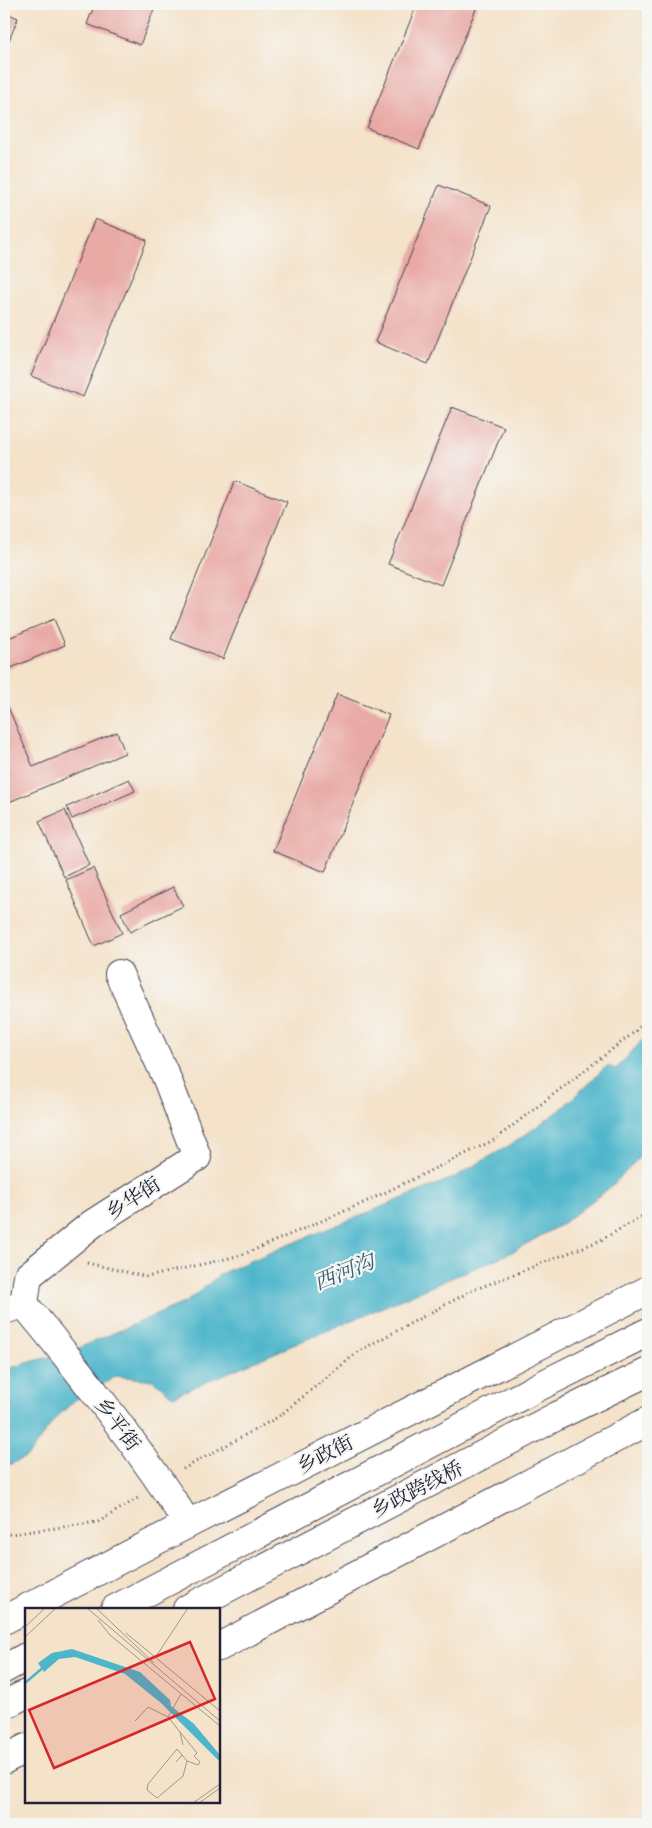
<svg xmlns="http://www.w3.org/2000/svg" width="652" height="1828" viewBox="0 0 652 1828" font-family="'IM FELL Great Primer','Noto Serif SC',serif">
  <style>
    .water { fill: #4db6cb; stroke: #386c83 }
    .building { fill: #e9aaa6 }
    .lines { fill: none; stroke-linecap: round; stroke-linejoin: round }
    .minor-casing { stroke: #423f50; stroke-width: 30 }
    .major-casing { stroke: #423f50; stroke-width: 30 }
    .path { stroke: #423f50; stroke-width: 3; stroke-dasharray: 1 4; stroke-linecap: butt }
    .minor { stroke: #fff; stroke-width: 28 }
    .major { stroke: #fff; stroke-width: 28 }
    .labels { text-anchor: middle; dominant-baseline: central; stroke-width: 4.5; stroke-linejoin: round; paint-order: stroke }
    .street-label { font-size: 20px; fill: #22223b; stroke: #f6f6f2 }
    .water-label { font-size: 21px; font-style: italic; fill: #335d75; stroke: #f6f6f2 }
    .inset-river { fill: none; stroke: #4db6cb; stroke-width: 2.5 }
    .inset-road { fill: none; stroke: #a09590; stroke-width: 1 }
    .view { fill: #d62828; fill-opacity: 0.15; stroke: #d62828; stroke-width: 2.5 }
    .inset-edge { fill: none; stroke: #22223b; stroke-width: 2.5 }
  </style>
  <rect width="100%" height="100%" fill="#f6f6f2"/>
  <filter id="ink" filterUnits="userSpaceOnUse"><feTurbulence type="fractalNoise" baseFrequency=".02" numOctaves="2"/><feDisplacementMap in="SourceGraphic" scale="10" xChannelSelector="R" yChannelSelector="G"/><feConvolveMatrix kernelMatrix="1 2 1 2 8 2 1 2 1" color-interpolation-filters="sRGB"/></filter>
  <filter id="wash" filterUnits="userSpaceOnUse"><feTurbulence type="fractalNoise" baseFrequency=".0096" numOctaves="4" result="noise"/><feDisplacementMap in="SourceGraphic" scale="20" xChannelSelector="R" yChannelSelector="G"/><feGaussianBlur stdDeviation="1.12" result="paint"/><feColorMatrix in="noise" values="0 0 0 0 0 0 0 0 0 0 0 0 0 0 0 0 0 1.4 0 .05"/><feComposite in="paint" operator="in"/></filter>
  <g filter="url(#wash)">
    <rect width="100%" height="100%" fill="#f4e2c9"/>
    <!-- water -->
    <path class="water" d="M 648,1034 L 648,1148 L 613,1185 L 562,1224 L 510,1253 L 173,1396 L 153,1380 L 117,1376 L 75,1400 L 54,1420 L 28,1456 L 4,1467 L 4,1370 L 81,1347 L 186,1302 L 222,1273 L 288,1245 L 455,1177 L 515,1142 L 559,1111 L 607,1066 L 616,1069 Z"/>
    <g id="blocks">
      <!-- building -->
      <path class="building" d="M 95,4 L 156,4 L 140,45 L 87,24 Z
        M 417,4 L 478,4 L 419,149 L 367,128 Z
        M 4,12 L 18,18 L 4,53 Z
        M 439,185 L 491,206 L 428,364 L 375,342 Z
        M 95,219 L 147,240 L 83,397 L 31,376 Z
        M 452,407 L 504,427 L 441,585 L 388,564 Z
        M 235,481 L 287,502 L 223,659 L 171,639 Z
        M 54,619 L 65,645 L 4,671 L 4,640 Z
        M 337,694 L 389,715 L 325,872 L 273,851 Z
        M 4,697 L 33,767 L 117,732 L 125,753 L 9,802 L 4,791 Z
        M 129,779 L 135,791 L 72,819 L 67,807 Z
        M 65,810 L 89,865 L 64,877 L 39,821 Z
        M 93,868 L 122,933 L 94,946 L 66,880 Z
        M 173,887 L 183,906 L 130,932 L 121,913 Z"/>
    </g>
  </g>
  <g filter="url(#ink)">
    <use href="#blocks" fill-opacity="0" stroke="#423f50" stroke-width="1"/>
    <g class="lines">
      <!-- minor casing -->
      <g class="minor-casing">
        <path id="minor" d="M 24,1304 L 28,1276 L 92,1224 L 197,1157 L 167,1079 L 119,974
          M 4,1310 L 24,1304 C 82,1374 139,1447 188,1524
          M 4,1620 L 188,1524 L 648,1290
          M 219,1647 L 648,1421
          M 4,1760 L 26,1748"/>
      </g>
      <!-- major casing -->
      <g class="major-casing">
        <path id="major" d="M 115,1609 L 540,1386 L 648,1332
          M 187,1609 L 557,1416 L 648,1372
          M 4,1669 L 26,1657
          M 4,1705 L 26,1694"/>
      </g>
      <!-- path -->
      <path class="path" d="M 87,1263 L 147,1277 L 242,1255 L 361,1204 L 494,1140 L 636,1031 L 648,1018
        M 183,1469 L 278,1417 L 359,1351 L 471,1291 L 599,1241 L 648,1213
        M 4,1535 L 98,1522 L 138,1498"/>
      <!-- minor -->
      <use href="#minor" class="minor"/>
      <!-- major -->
      <use href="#major" class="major"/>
    </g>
  </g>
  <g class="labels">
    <!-- street labels -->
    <g class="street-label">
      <text transform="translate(133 1198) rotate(-33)">乡华街</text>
      <text transform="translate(118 1424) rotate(53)">乡平街</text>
      <text transform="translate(325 1454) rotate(-27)">乡政街</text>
      <text transform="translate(417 1489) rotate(-27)">乡政跨线桥</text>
    </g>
    <!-- water labels -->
    <g class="water-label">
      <text transform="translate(344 1272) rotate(-22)">西河沟</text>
    </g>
  </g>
  <!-- overview -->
  <g transform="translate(25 1608)">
    <rect width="195" height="195" fill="#f4e2c9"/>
    <path d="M 47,41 L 115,64 L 145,92 L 146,98 L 169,116 L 195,147 L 195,154 L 136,95 L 100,66 L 50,49 L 34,51 L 19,64 L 13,55 L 27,45 Z" fill="#4db6cb"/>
    <path class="inset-river" d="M 0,75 L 21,57"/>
    <path class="inset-road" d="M 62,0 L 195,113M 71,0 L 129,55M 73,12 L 85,27 L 195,118M 0,19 L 20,0M 101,25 L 195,103M 0,29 L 31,0M 130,50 L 163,0M 156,86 L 143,109 L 155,124 L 158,137M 110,113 L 123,99 L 143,109M 155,124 L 172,145 L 169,148 L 175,154 L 173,157 L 162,153 L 158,168 L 132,190 L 122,182 L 123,176 L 152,141 L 157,147M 151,154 L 157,147 L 162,153M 168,195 L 195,176M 174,195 L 195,180"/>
    <path class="view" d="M 165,34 L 190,91 L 29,160 L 4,102 Z"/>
    <rect width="195" height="195" class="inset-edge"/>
  </g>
  <!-- margin -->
  <rect width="652" height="1828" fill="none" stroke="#f6f6f2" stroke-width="20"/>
</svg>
